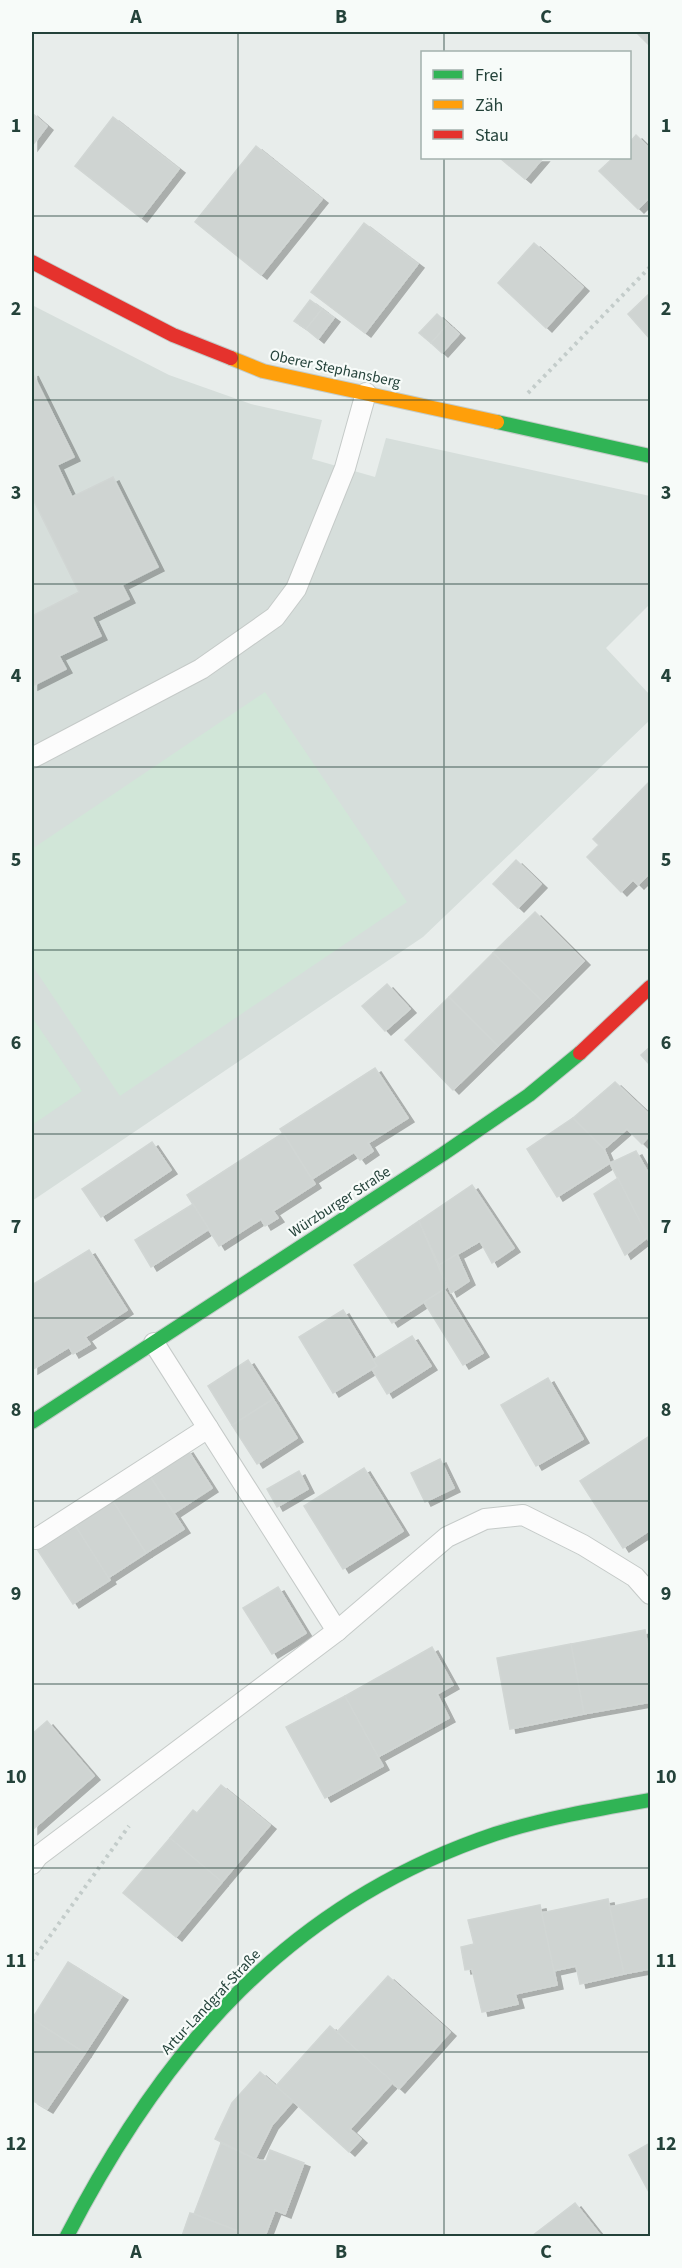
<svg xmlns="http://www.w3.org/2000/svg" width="682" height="2268" font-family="'Source Sans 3',sans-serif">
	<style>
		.built { fill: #d6dedb }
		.green { fill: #d1e6d8 }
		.building { fill: #cfd4d2; stroke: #d1d6d4; stroke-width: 1.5; filter: url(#shadow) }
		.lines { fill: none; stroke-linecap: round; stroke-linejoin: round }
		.lane-casing { stroke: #c5cac8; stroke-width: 22 }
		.fast-casing { stroke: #c3cbc8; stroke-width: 16 }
		.slow-casing { stroke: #c3cbc8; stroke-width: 16 }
		.jam-casing { stroke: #c3cbc8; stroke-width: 16 }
		.path { stroke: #c3ccca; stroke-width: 4; stroke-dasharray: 3 4.5; stroke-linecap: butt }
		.lane { stroke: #fcfcfc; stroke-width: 20 }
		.fast { stroke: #30b455; stroke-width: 14 }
		.slow { stroke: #ff9f0a; stroke-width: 14 }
		.jam { stroke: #e5322d; stroke-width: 14 }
		.grid { fill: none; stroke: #24423a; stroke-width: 1.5; stroke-opacity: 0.55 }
		.labels { text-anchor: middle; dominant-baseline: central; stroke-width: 4.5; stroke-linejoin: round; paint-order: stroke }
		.street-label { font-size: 15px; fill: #24423a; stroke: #f7fbf9 }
		.neatline { fill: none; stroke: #24423a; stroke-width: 2 }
		.grid-label { font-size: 20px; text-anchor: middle; font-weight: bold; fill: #24423a }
	</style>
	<defs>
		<filter id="shadow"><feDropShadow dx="6" dy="4" stdDeviation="0" flood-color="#0004"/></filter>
	</defs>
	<rect width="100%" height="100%" fill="#e8edeb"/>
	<path class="built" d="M 32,305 L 169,375 L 251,404 L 322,420 L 312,459 L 375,477 L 386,438 L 650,496 L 650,604 L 606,648 L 650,695 L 650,720 L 423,937 L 32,1201 Z"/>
	<g class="green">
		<path d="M 265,692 L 407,902 L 120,1096 L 32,965 L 32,849 Z"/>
		<path d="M 32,1017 L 82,1091 L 32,1125 Z"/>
	</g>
	<g class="building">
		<path d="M 636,32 L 650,32 L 650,46 Z"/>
		<path d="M 32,113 L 47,126 L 32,146 Z"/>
		<path d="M 113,117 L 179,169 L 141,218 L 75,166 Z"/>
		<path d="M 636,135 L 650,149 L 650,197 L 638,209 L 599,171 L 613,158 L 630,158 L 630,142 Z"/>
		<path d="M 256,146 L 322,199 L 261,275 L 195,222 Z"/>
		<path d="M 500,158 L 543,158 L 525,179 Z"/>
		<path d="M 364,223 L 418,264 L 365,333 L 311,292 Z"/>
		<path d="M 534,243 L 583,287 L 546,328 L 498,283 Z"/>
		<path d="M 650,293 L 650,339 L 628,314 Z"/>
		<path d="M 310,300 L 322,309 L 306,329 L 294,321 Z"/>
		<path d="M 322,309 L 334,318 L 318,339 L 306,329 Z"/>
		<path d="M 437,314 L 448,324 L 431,343 L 419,333 Z"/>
		<path d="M 448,324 L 459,334 L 442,353 L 431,343 Z"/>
		<path d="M 32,372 L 74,457 L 57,465 L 72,497 L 113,477 L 158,567 L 122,585 L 129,599 L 92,617 L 101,636 L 59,656 L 66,669 L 32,686 L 32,616 L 79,592 L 32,497 Z"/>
		<path d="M 650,781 L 650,873 L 638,885 L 633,880 L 621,892 L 587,857 L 599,845 L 593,839 Z"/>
		<path d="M 516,860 L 541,884 L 518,908 L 493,884 Z"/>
		<path d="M 535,912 L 584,961 L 543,1002 L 493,953 Z"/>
		<path d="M 493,953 L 543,1002 L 498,1046 L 449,997 Z"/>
		<path d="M 387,984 L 410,1009 L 385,1031 L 362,1006 Z"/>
		<path d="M 449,997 L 498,1046 L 453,1090 L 405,1040 Z"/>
		<path d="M 650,1047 L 650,1065 L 641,1055 Z"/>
		<path d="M 375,1068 L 408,1118 L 368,1143 L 373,1151 L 360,1160 L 354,1152 L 312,1179 L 280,1129 Z"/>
		<path d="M 615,1082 L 650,1115 L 650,1135 L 642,1144 L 627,1129 L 604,1149 L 573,1118 Z"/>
		<path d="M 573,1118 L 604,1149 L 610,1163 L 557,1197 L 527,1149 Z"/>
		<path d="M 283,1133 L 315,1184 L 273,1211 L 278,1218 L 265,1226 L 261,1219 L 219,1246 L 187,1195 Z"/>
		<path d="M 152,1142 L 171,1170 L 101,1217 L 82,1189 Z"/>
		<path d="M 636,1151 L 650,1176 L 650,1243 L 610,1163 Z"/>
		<path d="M 618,1178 L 648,1237 L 625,1255 L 594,1194 Z"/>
		<path d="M 472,1185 L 514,1248 L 492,1263 L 480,1241 L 439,1265 L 419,1221 Z"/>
		<path d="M 193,1204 L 209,1229 L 151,1267 L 135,1240 Z"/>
		<path d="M 419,1221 L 447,1287 L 392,1323 L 354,1265 Z"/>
		<path d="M 89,1250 L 127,1310 L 85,1337 L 90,1344 L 73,1354 L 69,1347 L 32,1370 L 32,1285 Z"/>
		<path d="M 457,1254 L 469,1281 L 451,1293 L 439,1265 Z"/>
		<path d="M 444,1289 L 483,1353 L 463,1365 L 424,1302 Z"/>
		<path d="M 343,1310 L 377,1366 L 333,1393 L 299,1337 Z"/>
		<path d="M 412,1336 L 431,1366 L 387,1394 L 372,1369 L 377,1366 L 373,1360 Z"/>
		<path d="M 248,1360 L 273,1399 L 232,1425 L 208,1386 Z"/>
		<path d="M 548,1378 L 583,1439 L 536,1466 L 501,1405 Z"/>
		<path d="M 273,1399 L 297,1438 L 257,1464 L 232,1425 Z"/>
		<path d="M 648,1437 L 650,1441 L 650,1530 L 623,1548 L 580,1481 Z"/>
		<path d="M 187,1449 L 212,1488 L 174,1513 L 148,1473 Z"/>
		<path d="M 440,1459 L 454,1488 L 425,1502 L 411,1473 Z"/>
		<path d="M 364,1468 L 403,1531 L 343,1569 L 304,1506 Z"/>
		<path d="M 299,1471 L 308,1489 L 277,1507 L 267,1489 Z"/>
		<path d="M 148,1473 L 184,1529 L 146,1553 L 111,1498 Z"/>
		<path d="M 111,1498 L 146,1553 L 108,1578 L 73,1522 Z"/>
		<path d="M 73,1522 L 110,1580 L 73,1604 L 35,1546 Z"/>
		<path d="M 278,1587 L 306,1633 L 272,1654 L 243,1608 Z"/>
		<path d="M 645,1630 L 650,1660 L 650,1702 L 584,1714 L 571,1644 Z"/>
		<path d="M 571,1644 L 584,1714 L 510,1729 L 497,1658 Z"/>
		<path d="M 432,1647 L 453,1685 L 437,1694 L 449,1718 L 378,1757 L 345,1696 Z"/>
		<path d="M 345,1696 L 383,1766 L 325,1798 L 286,1727 Z"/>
		<path d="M 47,1721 L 94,1776 L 32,1830 L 32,1734 Z"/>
		<path d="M 221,1785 L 270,1825 L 222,1882 L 170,1838 L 193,1810 L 197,1813 Z"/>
		<path d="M 170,1838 L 222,1882 L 176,1937 L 123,1893 Z"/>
		<path d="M 650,1898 L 650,1969 L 624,1974 L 609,1907 Z"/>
		<path d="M 608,1899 L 624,1974 L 580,1984 L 576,1966 L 553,1971 L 541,1913 Z"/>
		<path d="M 540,1905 L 557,1985 L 515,1994 L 518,2004 L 482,2012 L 472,1969 L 465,1970 L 461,1947 L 474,1944 L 468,1920 Z"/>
		<path d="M 68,1962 L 122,1996 L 85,2053 L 32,2019 Z"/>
		<path d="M 388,1976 L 450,2032 L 399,2089 L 337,2032 Z"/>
		<path d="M 32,2019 L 85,2053 L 47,2109 L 32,2100 Z"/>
		<path d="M 330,2026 L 393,2082 L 350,2129 L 361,2139 L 349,2152 L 276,2086 Z"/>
		<path d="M 260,2072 L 293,2101 L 272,2125 L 255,2159 L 215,2139 L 232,2103 Z"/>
		<path d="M 221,2143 L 255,2159 L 266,2161 L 270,2150 L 304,2163 L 285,2214 L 275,2210 L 265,2236 L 251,2236 L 194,2214 Z"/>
		<path d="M 650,2143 L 650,2194 L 629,2155 Z"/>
		<path d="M 575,2203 L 601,2236 L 532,2236 Z"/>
		<path d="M 190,2213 L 194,2214 L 251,2236 L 182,2236 Z"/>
	</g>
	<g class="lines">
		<g class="lane-casing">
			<g id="lane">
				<path d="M 32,758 L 201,669 L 275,617 L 296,589 L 345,468 L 366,393"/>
				<path d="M 154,1343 L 337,1631"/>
				<path d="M 36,1539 L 208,1428"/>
				<path d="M 32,1864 L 38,1856 L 337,1631 L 447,1537 L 485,1519 L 523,1515 L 583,1545 L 635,1577 L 650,1594"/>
			</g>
		</g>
		<g class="fast-casing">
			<g id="fast">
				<path d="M 497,422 L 650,456"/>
				<path d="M 32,1422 L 443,1154 L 529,1095 L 580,1053"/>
				<path d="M 67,2236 C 164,2048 289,1903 495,1834 C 545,1818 598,1809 650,1800"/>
			</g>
		</g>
		<g class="slow-casing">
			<path id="slow" d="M 231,358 L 263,371 L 497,422"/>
		</g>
		<g class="jam-casing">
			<g id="jam">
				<path d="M 32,262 L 173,335 L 231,358"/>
				<path d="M 580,1053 L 650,987"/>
			</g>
		</g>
		<g class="path">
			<path d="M 528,393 L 650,267"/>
			<path d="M 32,1961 L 129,1826"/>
		</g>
		<use href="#lane" class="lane"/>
		<use href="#fast" class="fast"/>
		<use href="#slow" class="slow"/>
		<use href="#jam" class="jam"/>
	</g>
	<path class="grid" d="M 238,32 L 238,2236M 444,32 L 444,52M 444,158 L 444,2236M 32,216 L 650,216M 32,400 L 650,400M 32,584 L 650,584M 32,767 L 650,767M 32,950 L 650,950M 32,1134 L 650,1134M 32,1318 L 650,1318M 32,1501 L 650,1501M 32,1684 L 650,1684M 32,1868 L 650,1868M 32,2052 L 650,2052"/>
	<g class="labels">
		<g class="street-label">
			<text transform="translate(335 369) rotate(12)">Oberer Stephansberg</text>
			<text transform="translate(340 1202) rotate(-33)">Würzburger Straße</text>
			<text transform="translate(211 2002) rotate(-47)">Artur-Landgraf-Straße</text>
		</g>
	</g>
	<rect width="682" height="2268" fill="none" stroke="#f7fbf9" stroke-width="66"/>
	<rect x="421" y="51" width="210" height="108" fill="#f7fbf9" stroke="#a3b1ad" stroke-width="1.5"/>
	<rect x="433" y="70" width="30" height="9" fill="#30b455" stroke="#a3b1ad" stroke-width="1.5"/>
	<text x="475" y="81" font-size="18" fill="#24423a">Frei</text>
	<rect x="433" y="100" width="30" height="9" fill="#ff9f0a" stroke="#a3b1ad" stroke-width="1.5"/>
	<text x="475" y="111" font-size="18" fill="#24423a">Zäh</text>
	<rect x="433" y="130" width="30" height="9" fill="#e5322d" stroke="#a3b1ad" stroke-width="1.5"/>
	<text x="475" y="141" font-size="18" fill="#24423a">Stau</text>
	<rect x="33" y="33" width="616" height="2202" class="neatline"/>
	<g class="grid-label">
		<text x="136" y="23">A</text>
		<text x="341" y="23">B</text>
		<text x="546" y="23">C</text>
		<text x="16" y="132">1</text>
		<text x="666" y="132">1</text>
		<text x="16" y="315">2</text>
		<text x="666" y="315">2</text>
		<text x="16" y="499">3</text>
		<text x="666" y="499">3</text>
		<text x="16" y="682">4</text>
		<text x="666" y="682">4</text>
		<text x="16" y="866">5</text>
		<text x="666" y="866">5</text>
		<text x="16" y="1049">6</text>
		<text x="666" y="1049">6</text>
		<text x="16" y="1233">7</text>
		<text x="666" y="1233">7</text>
		<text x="16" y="1416">8</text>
		<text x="666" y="1416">8</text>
		<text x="16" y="1600">9</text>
		<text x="666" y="1600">9</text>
		<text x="16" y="1783">10</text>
		<text x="666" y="1783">10</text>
		<text x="16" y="1967">11</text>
		<text x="666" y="1967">11</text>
		<text x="16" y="2150">12</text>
		<text x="666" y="2150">12</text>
		<text x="136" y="2258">A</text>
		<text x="341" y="2258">B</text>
		<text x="546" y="2258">C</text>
	</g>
</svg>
